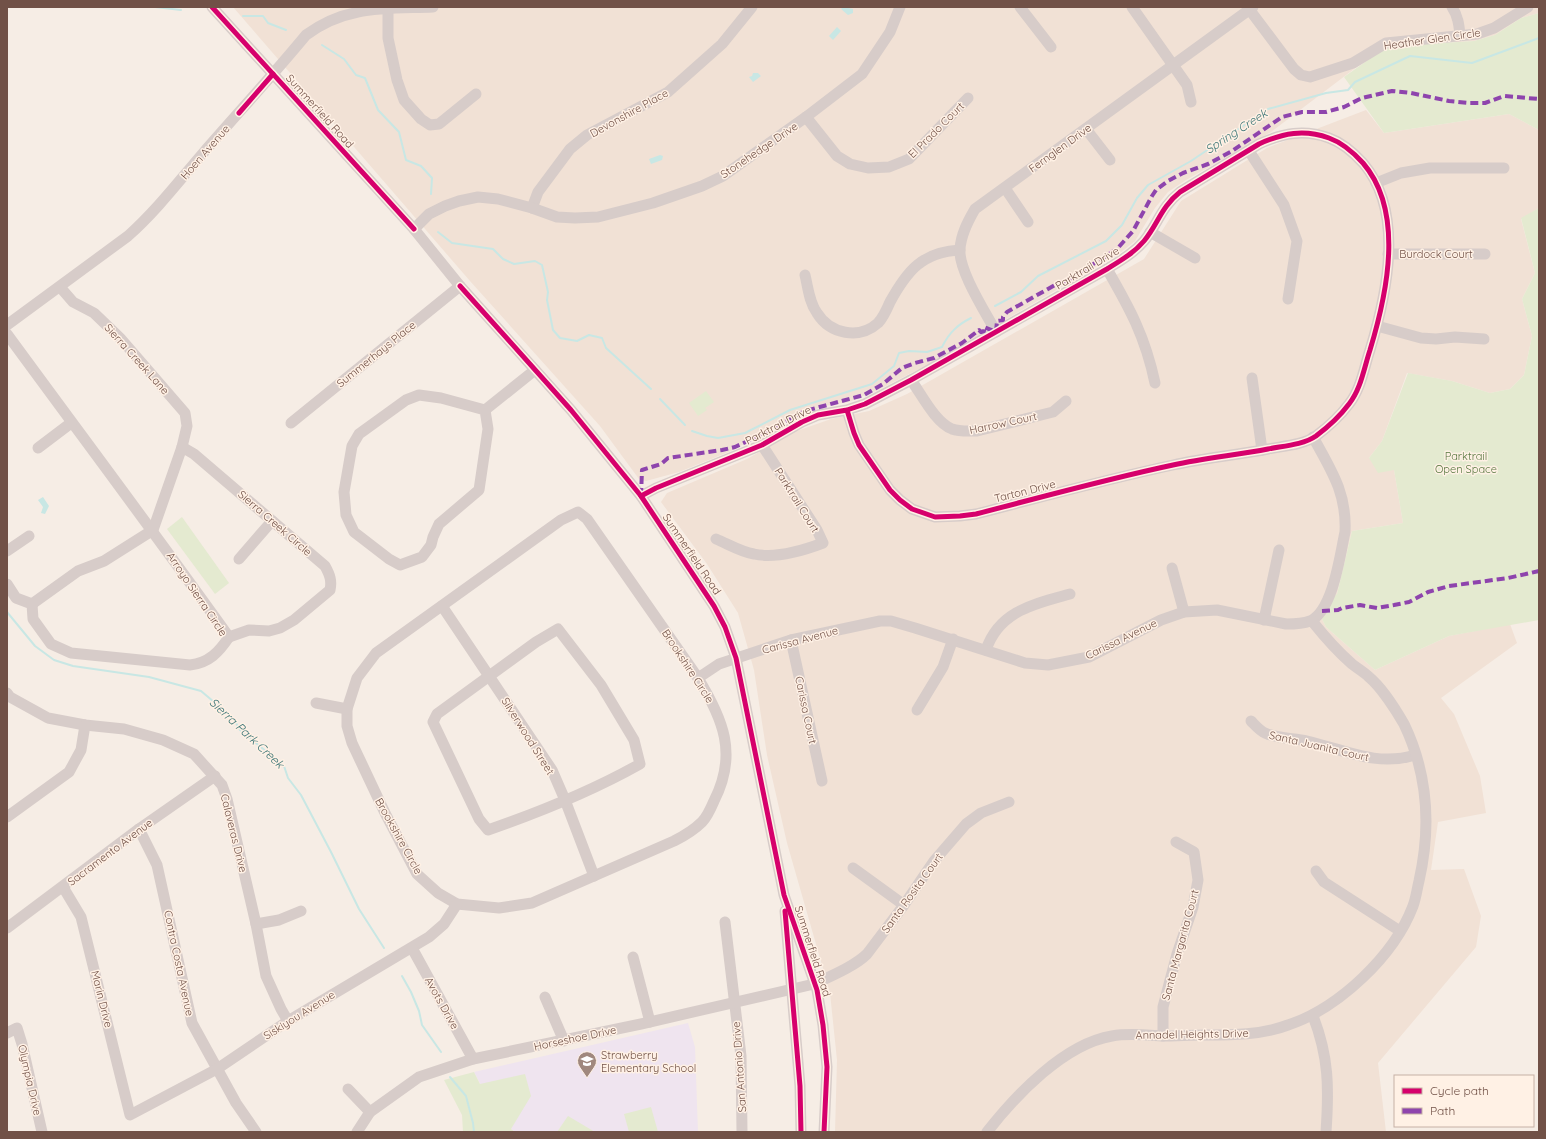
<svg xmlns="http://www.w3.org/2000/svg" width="1546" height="1139" font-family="Quicksand,sans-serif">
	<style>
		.residential { fill: #f1e1d5 }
		.education { fill: #efe4ef }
		.green { fill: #e4ead0 }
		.water { fill: #c8e7e4 }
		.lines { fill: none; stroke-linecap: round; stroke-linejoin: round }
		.stream { stroke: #c8e7e4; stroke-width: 2 }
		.minor { stroke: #d7ccc9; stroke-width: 11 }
		.quiet { stroke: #8e44ad; stroke-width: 4; stroke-dasharray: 8 4; stroke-linecap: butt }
		.cycleway-casing { stroke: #fff1e5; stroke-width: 8 }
		.cycleway { stroke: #d6006c; stroke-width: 5 }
		.labels { text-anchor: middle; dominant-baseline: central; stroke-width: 3; stroke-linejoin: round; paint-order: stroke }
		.street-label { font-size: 11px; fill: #715147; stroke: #fff1e5 }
		.park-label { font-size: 11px; fill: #587840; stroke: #fff1e5 }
		.poi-label { font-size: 11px; fill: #715147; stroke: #fff1e5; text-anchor: start }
		.water-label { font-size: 12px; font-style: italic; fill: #3c7677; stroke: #fff1e5 }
	</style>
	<rect width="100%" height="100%" fill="#f6ede5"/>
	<g class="residential">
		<path d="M 233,7 L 1539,7 L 1539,13 L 1521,18 L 1495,35 L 1474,41 L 1395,46 L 1362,63 L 1271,132 L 1186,180 L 1168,192 L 1155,208 L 1135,241 L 1120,253 L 931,363 L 878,390 L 849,402 L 824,406 L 794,417 L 731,451 L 679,472 L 646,481 L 639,479 L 600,426 L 470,281 Z"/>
		<path d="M 1366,110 L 1384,133 L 1509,114 L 1539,130 L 1539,208 L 1521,219 L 1535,273 L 1522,299 L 1532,336 L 1524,375 L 1510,389 L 1490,393 L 1452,381 L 1407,373 L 1382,441 L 1369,458 L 1394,470 L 1403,523 L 1352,531 L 1337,594 L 1322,619 L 1326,627 L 1375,670 L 1449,636 L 1510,624 L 1517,643 L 1441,698 L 1454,714 L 1480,776 L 1486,813 L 1438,822 L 1431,870 L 1464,869 L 1481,916 L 1476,947 L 1378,1063 L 1386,1132 L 835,1132 L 837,1060 L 830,993 L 787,843 L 767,755 L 754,670 L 738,613 L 707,564 L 661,502 L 667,493 L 747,459 L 794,432 L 831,419 L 869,411 L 907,394 L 1144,259 L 1181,201 L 1267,148 Z"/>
	</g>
	<path class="education" d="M 688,1023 L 695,1047 L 698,1132 L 595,1132 L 568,1117 L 557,1132 L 515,1132 L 499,1120 L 474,1072 Z"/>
	<g class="green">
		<path d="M 1539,13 L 1539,130 L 1509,114 L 1384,133 L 1344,77 L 1382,50 L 1395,46 L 1474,41 L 1495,35 L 1521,18 Z"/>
		<path d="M 1539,208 L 1539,620 L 1449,636 L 1375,670 L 1326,627 L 1322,619 L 1333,597 L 1337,594 L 1352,531 L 1403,523 L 1394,470 L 1378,473 L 1369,458 L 1382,441 L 1408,373 L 1452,381 L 1490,393 L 1510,389 L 1524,375 L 1532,336 L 1522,299 L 1535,273 L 1521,218 Z"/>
		<path d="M 706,391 L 714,402 L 705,408 L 707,410 L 698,416 L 689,403 Z"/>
		<path d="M 182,517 L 229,583 L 215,594 L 167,529 Z"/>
		<path d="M 474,1072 L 480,1084 L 525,1074 L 531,1096 L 511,1129 L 515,1132 L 463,1132 L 462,1115 L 444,1080 Z"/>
		<path d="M 651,1107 L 658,1132 L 629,1132 L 624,1114 Z"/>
		<path d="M 568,1116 L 595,1132 L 557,1132 Z"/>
	</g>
	<g class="water">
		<path d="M 843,7 L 853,9 L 853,13 L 848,15 L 841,9 Z"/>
		<path d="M 837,27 L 841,31 L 833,40 L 829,36 Z"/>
		<path d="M 753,73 L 758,73 L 761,76 L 753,82 L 749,77 L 752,76 Z"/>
		<path d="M 660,155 L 663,156 L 662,160 L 651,164 L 649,159 Z"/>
		<path d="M 43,497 L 49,506 L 45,514 L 41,513 L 43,507 L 38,500 Z"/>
	</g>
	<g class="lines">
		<g class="stream">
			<path d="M 155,7 L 181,10"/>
			<path d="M 243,16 L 263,16 L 268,23 L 286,30"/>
			<path d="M 322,45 L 344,59 L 356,75 L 365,78 L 378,110 L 399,132 L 406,160 L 421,166 L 432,178 L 431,194"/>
			<path d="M 438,232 L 452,243 L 493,249 L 503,259 L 514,264 L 535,261 L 542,265 L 548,292 L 547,300 L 553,330 L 560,338 L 577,341 L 589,335 L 602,338 L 606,348 L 651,389"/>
			<path d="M 995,306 L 1021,292 L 1038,276 L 1106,241 L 1122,225 L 1137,198 L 1148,185 L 1191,161 L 1268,109 L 1326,93 L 1348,90 L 1355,82 L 1410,56 L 1472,63 L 1539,38"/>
			<path d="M 660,399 L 685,425"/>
			<path d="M 692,431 L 707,436 L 718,438 L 745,433 L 790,410 L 872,384 L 894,366 L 899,353 L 909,351 L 927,352 L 942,347 C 949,333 957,325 971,318"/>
			<path d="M 7,612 L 35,646 L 54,660 L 73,666 L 149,677 L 201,691 L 233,718 L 240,730 L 284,766 L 288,778 L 301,795 L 331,852 L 359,909 L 384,948"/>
			<path d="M 402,976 L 411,992 L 419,1011 L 422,1025 L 441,1052"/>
			<path d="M 450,1077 L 466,1096 L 473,1123 L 474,1132"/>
		</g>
		<g class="minor">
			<path d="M 212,7 L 414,229 L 460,286 L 571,410 L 641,496 L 714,606 L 725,627 L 736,658 L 784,895 L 817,990 L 823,1025 L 827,1067 L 824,1132"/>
			<path d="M 388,7 L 388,38 L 397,80 L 404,100 L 421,119 L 430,125 L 439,124 L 476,94"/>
			<path d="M 1020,7 L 1051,47"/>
			<path d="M 1132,7 L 1187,85 L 1191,102"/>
			<path d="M 1452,7 C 1458,16 1459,25 1460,35"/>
			<path d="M 1249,9 L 1294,69 L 1301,75 L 1310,77 L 1353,63 L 1386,43 L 1477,34 L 1494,28 L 1528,7"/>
			<path d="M 806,117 L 837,156 L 850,164 L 868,168 L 889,167 L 909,159 L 968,98"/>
			<path d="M 1086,129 L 1110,160"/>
			<path d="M 1249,151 L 1284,205 L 1297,241 L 1288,299"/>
			<path d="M 1376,183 L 1401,173 L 1430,168 L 1504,168"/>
			<path d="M 1005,188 L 1028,222"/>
			<path d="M 532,208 L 538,192 L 570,149 L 587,135 L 668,92 L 722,44 L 752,7"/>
			<path d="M 414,229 L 429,214 L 445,206 L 459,201 L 478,197 L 498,199 L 532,208 L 557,217 L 575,218 L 598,217 L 653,203 L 702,186 L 723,176 L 806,117 L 862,74 L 890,32 L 900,7"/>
			<path d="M 1150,232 L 1195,258"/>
			<path d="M 1388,254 L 1485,254"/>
			<path d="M 1107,269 C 1130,309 1145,336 1155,383"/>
			<path d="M 805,275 C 808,287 809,302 817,313 C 830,334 859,340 878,323 C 883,318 887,309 890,302 C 907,271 922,252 960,250"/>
			<path d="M 7,325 L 128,236 C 157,210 179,181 204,152 C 238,113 273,75 306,35 C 346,5 386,9 433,7"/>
			<path d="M 1377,326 L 1421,338 L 1436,339 L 1455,337 L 1484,339"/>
			<path d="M 996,332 C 986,313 958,270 960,249 C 961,234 968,221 975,209 L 1253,7"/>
			<path d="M 7,334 C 81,435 156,535 229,637 C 219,652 209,663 190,665 L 71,653 L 51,644 L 33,619 L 32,604 L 16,598 L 7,584"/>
			<path d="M 1252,378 L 1262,450"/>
			<path d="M 911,380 C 922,395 935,422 952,429 C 960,432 969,431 977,431 L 1053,412 L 1066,401"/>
			<path d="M 419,395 L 441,398 L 485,410 L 488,429 L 479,490 L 439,524 L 433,537 L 431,545 L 422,557 L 400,565 L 389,559 L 354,532 L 346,515 L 344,492 L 352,446 L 359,434 L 406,400 Z"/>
			<path d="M 485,410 L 535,370"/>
			<path d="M 291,423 L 460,286"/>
			<path d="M 182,447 L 194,454 L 325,566 C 330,575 332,581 330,590 L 294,620 L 280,628 L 269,631 L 249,630 L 229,637"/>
			<path d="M 38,448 L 71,423"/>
			<path d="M 641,496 L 656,488 L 762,445 L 802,422 L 818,415 L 847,410 L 865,404 L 911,380 L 1107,269 C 1120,261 1134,253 1144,241 C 1158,224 1161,207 1180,192 L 1259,144 C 1283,133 1304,129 1329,138 C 1343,143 1353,152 1363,163 C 1405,212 1387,294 1370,350 C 1364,368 1361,389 1349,404 C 1340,416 1328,427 1316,436 C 1303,445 1283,446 1268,449 C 1237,455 1205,458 1173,465 C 1107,479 1042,497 976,514 L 960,516 L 935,517 L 912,509 L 900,500 L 890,490 L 859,445 L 854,433 L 847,410"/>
			<path d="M 578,512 L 587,519 L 698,678 C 723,719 738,754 714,801 C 711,808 707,817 702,822 C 694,830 684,836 674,841 L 532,903 L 499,908 L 457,904 L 438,893 L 417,874 L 385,813 L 352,743 L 347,726 L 347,709 L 357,678 L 376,653 L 561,520 Z"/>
			<path d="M 716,539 C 728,544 741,552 754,554 C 776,559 802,551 823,543 L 817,530 L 762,445"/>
			<path d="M 7,551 L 29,536"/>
			<path d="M 239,559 L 272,521"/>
			<path d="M 1172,568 L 1184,612"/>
			<path d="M 32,604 L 78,571 L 104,561 L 153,530 L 182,447 L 187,426 L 185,413 L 121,339 L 94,313 L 73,302 L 60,287"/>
			<path d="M 442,606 L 552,770 L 565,800 L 594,876"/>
			<path d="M 1264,620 L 1279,550"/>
			<path d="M 558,629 L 601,685 L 634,740 L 640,764 C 592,791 540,812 488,830 L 479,819 L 433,722 L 437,714 L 536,642 Z"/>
			<path d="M 791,640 L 822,781"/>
			<path d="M 986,650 C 999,611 1034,604 1070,594"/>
			<path d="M 698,678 L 719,664 L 791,640 L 880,621 L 891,621 L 915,628 L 1025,663 L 1048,665 L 1089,657 L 1161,620 L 1184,612 L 1217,610 L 1286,624 C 1294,624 1302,624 1310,621 C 1333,611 1340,555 1345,532 C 1347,493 1331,470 1313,437"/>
			<path d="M 7,693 L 10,697 L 48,718 L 85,725 L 124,729 L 163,740 L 194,754 L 222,785 L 227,799 L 256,924 L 266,976 L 281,1009 L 288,1021"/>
			<path d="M 316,703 L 347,709"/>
			<path d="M 917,710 L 943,667 L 953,639"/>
			<path d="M 1251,721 C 1255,725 1260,731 1265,733 C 1278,739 1294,738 1307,741 C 1345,750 1377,767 1415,755"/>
			<path d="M 7,817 L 69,772 L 81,750 L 85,725"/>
			<path d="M 139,829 L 157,865 L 192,1023 L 236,1103 L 256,1132"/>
			<path d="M 853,868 L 904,905"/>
			<path d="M 1316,871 L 1324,882 L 1400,931"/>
			<path d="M 63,887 L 81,917 L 130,1115 L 217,1069 L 288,1021 L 429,937 L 444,924 L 457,904"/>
			<path d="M 785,911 L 800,1086 L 801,1132"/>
			<path d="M 725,922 L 741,1056 L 742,1132"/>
			<path d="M 256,924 L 279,920 L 301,911"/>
			<path d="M 7,928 L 139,829 L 215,776"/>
			<path d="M 412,948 L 473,1059"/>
			<path d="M 633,957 L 650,1022"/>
			<path d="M 545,997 L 564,1041"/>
			<path d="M 1313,1016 C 1329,1057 1329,1088 1326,1132"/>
			<path d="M 7,1033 L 17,1028 L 22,1044 L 42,1132"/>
			<path d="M 1163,1036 L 1163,1007 L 1177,954 L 1193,907 L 1198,880 L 1194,852 L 1176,842"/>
			<path d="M 348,1089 L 370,1112"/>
			<path d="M 357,1132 L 370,1112 L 419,1077 L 473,1059 L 641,1024 L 814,984 C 831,976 855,966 867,954 L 904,905 L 934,861 L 966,824 L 981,813 L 1009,802"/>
			<path d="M 987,1132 C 1016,1095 1064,1044 1112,1036 C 1129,1033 1146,1035 1162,1036 C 1176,1036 1191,1035 1205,1035 C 1232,1035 1262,1035 1288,1025 C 1339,1008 1394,956 1413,906 C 1416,898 1417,889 1419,881 C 1431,828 1428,774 1404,724 C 1396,710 1381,687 1369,677 C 1364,672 1357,668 1352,664 C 1337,651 1324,636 1312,621"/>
		</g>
		<g class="quiet">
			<path d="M 641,496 L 642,470 L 661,464 L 668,458 L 722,450 L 735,447 L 750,440 L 805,411 L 864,395 L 883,384 L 902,368 L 915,363 L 934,358 L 962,343 L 979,330 L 981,332 L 984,331 L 984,327 L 996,332 L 997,321 L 1003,320 L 1003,317 L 1007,312 L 1055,285 L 1068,280 L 1117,249 L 1133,231 L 1152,196 L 1156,190 L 1168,181 L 1183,173 L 1208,164 L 1232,151 L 1282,117 L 1302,112 L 1326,112 L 1344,107 L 1362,98 L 1392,91 L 1411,93 L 1449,101 L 1470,103 L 1485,103 L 1504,96 L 1539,99"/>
			<path d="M 1322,611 L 1338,610 L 1342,608 L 1360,605 L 1377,608 L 1394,605 L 1409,602 L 1428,592 L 1449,586 L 1508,578 L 1539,571"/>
		</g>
		<g class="cycleway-casing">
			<g id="cycleway">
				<path d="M 212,7 L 414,229"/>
				<path d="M 239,113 L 273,74"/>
				<path d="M 460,286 L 571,410 L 641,496 L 714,606 L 725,627 L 736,658 L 784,895 L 817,990 L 823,1025 L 827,1067 L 824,1132"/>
				<path d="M 641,496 L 656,488 L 762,445 L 802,422 L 818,415 L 847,410 L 865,404 L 911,380 L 1107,269 C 1120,261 1134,253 1144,241 C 1158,224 1161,207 1180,192 L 1259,144 C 1283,133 1304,129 1329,138 C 1343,143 1353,152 1363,163 C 1405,212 1387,294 1370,350 C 1364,368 1361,389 1349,404 C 1340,416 1328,427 1316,436 C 1303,445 1283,446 1268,449 C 1237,455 1205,458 1173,465 C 1107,479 1042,497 976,514 L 960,516 L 935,517 L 912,509 L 900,500 L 890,490 L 859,445 L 854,433 L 847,410"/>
				<path d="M 785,911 L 800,1086 L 801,1132"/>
			</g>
		</g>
		<use href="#cycleway" class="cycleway"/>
	</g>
	<defs>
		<g id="school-pin" transform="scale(1)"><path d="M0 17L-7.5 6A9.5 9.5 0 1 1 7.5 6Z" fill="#a0887e" stroke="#fff1e5"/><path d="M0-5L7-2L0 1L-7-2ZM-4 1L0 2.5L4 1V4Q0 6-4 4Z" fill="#fff"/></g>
	</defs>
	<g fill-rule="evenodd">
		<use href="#school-pin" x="587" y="1061"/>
	</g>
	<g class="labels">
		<g class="street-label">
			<text transform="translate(1432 39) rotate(-8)">Heather Glen Circle</text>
			<text transform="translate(320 111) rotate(48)">Summerfield Road</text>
			<text transform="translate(629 113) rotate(-29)">Devonshire Place</text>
			<text transform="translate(936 130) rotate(-45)">El Prado Court</text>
			<text transform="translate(1060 148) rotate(-36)">Fernglen Drive</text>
			<text transform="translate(759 150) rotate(-34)">Stonehedge Drive</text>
			<text transform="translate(205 152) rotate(-49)">Hoen Avenue</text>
			<text x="1436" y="254">Burdock Court</text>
			<text transform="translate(1087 268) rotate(-31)">Parktrail Drive</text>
			<text transform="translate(376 354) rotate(-39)">Summerhays Place</text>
			<text transform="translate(137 359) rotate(48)">Sierra Creek Lane</text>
			<text transform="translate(1003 423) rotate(-12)">Harrow Court</text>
			<text transform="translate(778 425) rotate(-27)">Parktrail Drive</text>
			<text transform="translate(1025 491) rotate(-14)">Tarton Drive</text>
			<text transform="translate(797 500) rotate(58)">Parktrail Court</text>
			<text transform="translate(275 523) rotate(41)">Sierra Creek Circle</text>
			<text transform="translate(692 554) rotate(56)">Summerfield Road</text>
			<text transform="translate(197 594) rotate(56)">Arroyo Sierra Circle</text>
			<text transform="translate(1121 639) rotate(-26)">Carissa Avenue</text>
			<text transform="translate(800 640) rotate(-15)">Carissa Avenue</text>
			<text transform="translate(688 666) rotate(57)">Brookshire Circle</text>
			<text transform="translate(806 710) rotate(78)">Carissa Court</text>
			<text transform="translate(528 736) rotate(58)">Silverwood Street</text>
			<text transform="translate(1319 746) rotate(13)">Santa Juanita Court</text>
			<text transform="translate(234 833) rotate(76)">Calaveras Drive</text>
			<text transform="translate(399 836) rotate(61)">Brookshire Circle</text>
			<text transform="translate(110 852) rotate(-37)">Sacramento Avenue</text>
			<text transform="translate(912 893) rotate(-54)">Santa Rosita Court</text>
			<text transform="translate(1180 945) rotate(-75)">Santa Margarita Court</text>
			<text transform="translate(813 951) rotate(72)">Summerfield Road</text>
			<text transform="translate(179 963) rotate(78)">Contra Costa Avenue</text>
			<text transform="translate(102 999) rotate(76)">Marin Drive</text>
			<text transform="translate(442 1003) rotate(61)">Avots Drive</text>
			<text transform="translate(299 1015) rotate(-32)">Siskiyou Avenue</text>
			<text transform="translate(1192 1034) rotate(-1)">Annadel Heights Drive</text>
			<text transform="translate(575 1038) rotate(-12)">Horseshoe Drive</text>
			<text transform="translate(739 1067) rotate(-94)">San Antonio Drive</text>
			<text transform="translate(30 1080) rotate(77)">Olympia Drive</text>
		</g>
		<g class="park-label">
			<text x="1466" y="456">Parktrail<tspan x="1466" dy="13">Open Space</tspan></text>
		</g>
		<g class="poi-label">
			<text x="601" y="1055">Strawberry<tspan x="601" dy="13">Elementary School</tspan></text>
		</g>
		<g class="water-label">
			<text transform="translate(1236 131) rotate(-33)">Spring Creek</text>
			<text transform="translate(247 733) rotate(43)">Sierra Park Creek</text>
		</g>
	</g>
	<rect width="1546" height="1139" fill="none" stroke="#715147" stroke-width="16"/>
	<rect x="1394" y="1075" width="140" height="52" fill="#fff1e5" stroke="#c6b1a6"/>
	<rect x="1402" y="1088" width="20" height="6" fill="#d6006c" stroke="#c6b1a6"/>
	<text x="1430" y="1095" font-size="12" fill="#715147">Cycle path</text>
	<rect x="1402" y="1108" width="20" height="6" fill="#8e44ad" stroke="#c6b1a6"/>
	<text x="1430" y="1115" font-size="12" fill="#715147">Path</text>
</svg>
